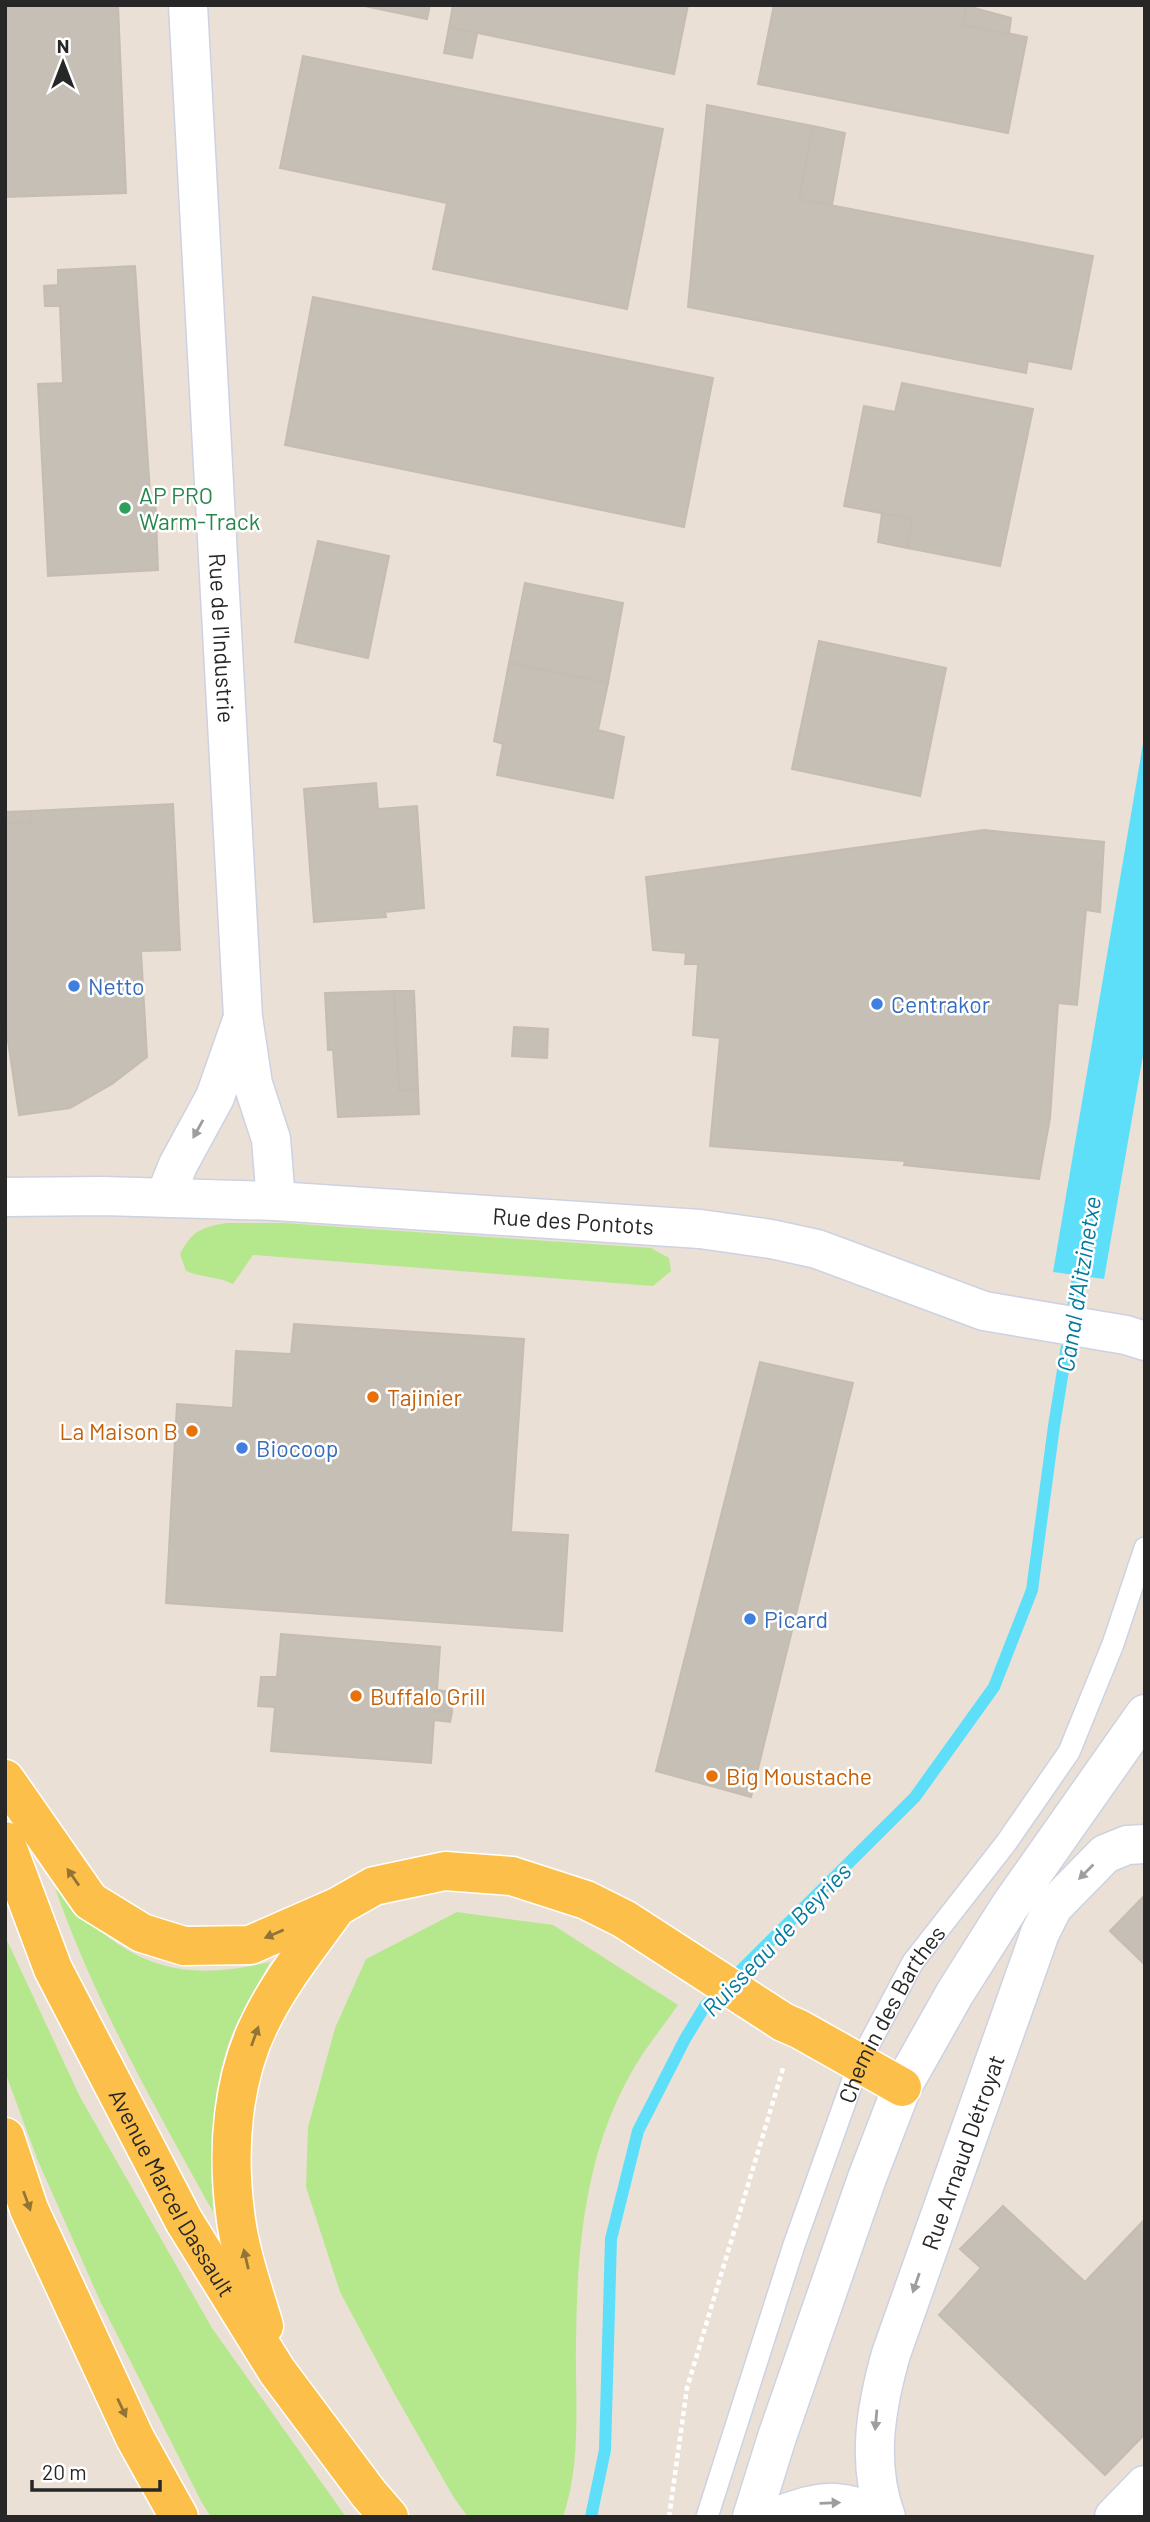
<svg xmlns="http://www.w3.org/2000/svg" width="1150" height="2522" font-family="Barlow,sans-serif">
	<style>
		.green { fill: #b5e88d }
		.water { fill: #5edff9 }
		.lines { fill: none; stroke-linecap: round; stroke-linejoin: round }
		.stream { stroke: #5edff9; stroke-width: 12 }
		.building { fill: #c5bfb6; stroke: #c6bcb0; stroke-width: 2 }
		.lane-casing { stroke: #ccd2e2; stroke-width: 24 }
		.street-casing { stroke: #ccd2e2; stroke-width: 41 }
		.secondary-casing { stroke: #ccd2e2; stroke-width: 41 }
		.primary-casing { stroke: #fff; stroke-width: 41 }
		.path { stroke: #fff; stroke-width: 4.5; stroke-dasharray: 5 3.5; stroke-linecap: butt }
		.lane { stroke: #fff; stroke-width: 21 }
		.street { stroke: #fff; stroke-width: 38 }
		.secondary { stroke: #fff; stroke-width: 38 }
		.primary { stroke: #fcc04a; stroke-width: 38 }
		.oneway { fill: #9e9e9e }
		.oneway2 { fill: #927438 }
		.leisure-dot { fill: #2e9e5b; stroke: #fff; stroke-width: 2.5 }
		.shop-dot { fill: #3f7fe0; stroke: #fff; stroke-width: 2.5 }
		.food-dot { fill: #e8710a; stroke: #fff; stroke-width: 2.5 }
		.labels { text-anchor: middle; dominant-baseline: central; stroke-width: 5; stroke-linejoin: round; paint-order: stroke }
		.leisure-label { font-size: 23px; fill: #27864d; stroke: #fff; text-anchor: start }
		.street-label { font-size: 23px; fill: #272727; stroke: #fff }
		.shop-label { font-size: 23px; fill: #366cbe; stroke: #fff; text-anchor: start }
		.food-label { font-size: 23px; fill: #c56008; stroke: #fff; text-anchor: start }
		.water-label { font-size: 24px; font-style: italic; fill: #027aa0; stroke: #fff }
	</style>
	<rect width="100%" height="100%" fill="#ebe0d6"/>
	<g class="green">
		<path d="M 226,1223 L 284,1223 L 651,1248 L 669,1258 L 671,1271 L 653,1286 L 253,1255 L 233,1284 C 217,1276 202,1278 186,1271 L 180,1254 C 192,1231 200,1228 226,1223 Z"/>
		<path d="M 55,1888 C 123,1960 170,1986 270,1962 C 256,1989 238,2015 228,2045 C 210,2098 211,2157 213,2212 C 155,2107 95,2002 55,1888 Z"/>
		<path d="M 457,1912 L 553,1925 L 678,2005 C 662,2028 643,2051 630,2075 C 584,2157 577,2251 576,2343 C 575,2400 582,2461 563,2517 L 468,2517 L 454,2498 L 394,2393 L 340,2292 L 306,2187 L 308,2127 L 335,2028 L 366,1959 Z"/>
		<path d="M 5,1936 L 80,2097 L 212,2328 L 346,2517 L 211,2517 L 202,2503 L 101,2303 L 38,2161 L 5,2072 Z"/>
	</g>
	<path class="water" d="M 1145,732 L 1145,1044 L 1104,1279 L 1053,1272 Z"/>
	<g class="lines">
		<path class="stream" d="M 591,2517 L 605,2450 L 611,2239 L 638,2131 L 685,2039 L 705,2006 L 915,1797 L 994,1687 L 1032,1590 L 1054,1426 L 1081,1259"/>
	</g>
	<g class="building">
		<path d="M 5,5 L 118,5 L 126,193 L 5,197 Z"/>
		<path d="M 360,5 L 430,5 L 427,19 Z"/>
		<path d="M 453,5 L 688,5 L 674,74 L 449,27 Z"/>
		<path d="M 774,5 L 967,5 L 963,25 L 1027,37 L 1008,133 L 758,84 Z"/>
		<path d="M 967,6 L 1011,18 L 1009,34 L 963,25 Z"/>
		<path d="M 449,27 L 477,34 L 472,58 L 444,53 Z"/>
		<path d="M 303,56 L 663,129 L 627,309 L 433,269 L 447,203 L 280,168 Z"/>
		<path d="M 707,105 L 813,126 L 799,199 L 1093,256 L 1071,369 L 1028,361 L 1026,373 L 688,307 Z"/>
		<path d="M 813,126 L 845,133 L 832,205 L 799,199 Z"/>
		<path d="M 135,266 L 150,493 L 155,492 L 158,570 L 48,576 L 38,384 L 63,383 L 60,306 L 45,306 L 44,286 L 58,285 L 58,270 Z"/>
		<path d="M 313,297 L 713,378 L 684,527 L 285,445 Z"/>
		<path d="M 902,383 L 1033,409 L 1000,566 L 907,548 L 912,519 L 844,506 L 864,406 L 895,412 Z"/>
		<path d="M 882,513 L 912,519 L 907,548 L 878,542 Z"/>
		<path d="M 318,541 L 389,556 L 368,658 L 295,642 Z"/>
		<path d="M 525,583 L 623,603 L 608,683 L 509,663 Z"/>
		<path d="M 819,641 L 946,668 L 920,796 L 792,769 Z"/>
		<path d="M 509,663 L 608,683 L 598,730 L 624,737 L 613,798 L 497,775 L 503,744 L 494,741 Z"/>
		<path d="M 376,783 L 378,809 L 417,806 L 424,908 L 385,912 L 386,917 L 314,922 L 304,789 Z"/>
		<path d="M 173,804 L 180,950 L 141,951 L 147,1057 L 112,1084 L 70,1108 L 19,1115 L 5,1021 L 5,823 L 31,822 L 31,811 Z"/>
		<path d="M 31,811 L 31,822 L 5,823 L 5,812 Z"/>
		<path d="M 984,830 L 1104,842 L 1100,912 L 1086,910 L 1077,1005 L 1058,1003 L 1050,1118 L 1039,1179 L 904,1165 L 905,1161 L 710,1146 L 720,1038 L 693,1035 L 698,964 L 685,964 L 686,953 L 653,950 L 646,877 Z"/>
		<path d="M 394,991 L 414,991 L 418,1089 L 399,1091 Z"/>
		<path d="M 394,991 L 399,1091 L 418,1089 L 419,1114 L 338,1117 L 333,1050 L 328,1050 L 325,993 Z"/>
		<path d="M 514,1027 L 548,1029 L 547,1058 L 512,1056 Z"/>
		<path d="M 294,1324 L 524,1339 L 511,1532 L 568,1535 L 562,1631 L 166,1603 L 177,1404 L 233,1408 L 236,1351 L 291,1354 Z"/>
		<path d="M 760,1362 L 853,1383 L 751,1797 L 656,1771 Z"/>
		<path d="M 281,1634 L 440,1647 L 437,1690 L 453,1692 L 452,1701 L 436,1700 L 435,1711 L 452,1712 L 450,1722 L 434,1720 L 431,1763 L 271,1751 L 275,1707 L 258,1706 L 261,1677 L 277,1677 Z"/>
		<path d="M 436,1700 L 452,1701 L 452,1712 L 435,1711 Z"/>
		<path d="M 1145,1895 L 1145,1965 L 1110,1931 Z"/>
		<path d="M 1003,2206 L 1085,2282 L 1145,2219 L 1145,2434 L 1105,2475 L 939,2315 L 981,2268 L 960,2249 Z"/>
	</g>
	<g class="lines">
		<g class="lane-casing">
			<g id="lane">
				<path id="s1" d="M 707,2517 L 794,2245 L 859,2063 L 913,1962 L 1006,1843 L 1069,1752 L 1113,1644 L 1145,1548"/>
			</g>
		</g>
		<g class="street-casing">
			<g id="street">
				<path id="s2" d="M 188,5 L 243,1017 L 253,1084 L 271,1139 L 276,1201"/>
				<path d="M 165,1197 L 178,1165 L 215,1097 L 241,1023"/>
				<path d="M 775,2517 C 826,2498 833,2499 885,2515"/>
				<path id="s3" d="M 886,2517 C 866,2463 876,2407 891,2354 L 1040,1933 L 1053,1907 L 1105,1854 L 1127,1845 L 1145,1844"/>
				<path d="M 1114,2517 L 1145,2485"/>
			</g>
		</g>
		<g class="secondary-casing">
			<g id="secondary">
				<path id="s4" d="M 5,1197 L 103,1196 L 276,1201 L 700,1229 L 771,1239 L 817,1249 L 984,1311 L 1126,1335 L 1145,1341"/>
				<path d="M 752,2517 L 777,2437 L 867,2178 L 902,2087 L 955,1993 L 1010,1906 L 1145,1714"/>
			</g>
		</g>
		<g class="primary-casing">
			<g id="primary">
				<path d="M 5,1779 L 90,1901 L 142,1933 L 184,1946 L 250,1945 L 337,1907 L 374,1886 L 445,1871 L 512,1876 L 586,1900 L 624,1919 L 783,2022 L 799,2029 L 902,2087"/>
				<path id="s5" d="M 5,1841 L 53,1969 L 184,2221 L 277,2371 L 369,2494 L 389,2517"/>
				<path d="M 5,2137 L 29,2209 L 135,2438 L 179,2517"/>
				<path d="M 264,2326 C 253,2289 239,2250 235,2212 C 227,2149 232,2080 260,2023 C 280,1981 310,1945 337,1907"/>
			</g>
		</g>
		<path class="path" d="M 669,2517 L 687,2388 L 784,2065"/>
		<use href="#lane" class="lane"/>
		<use href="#street" class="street"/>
		<use href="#secondary" class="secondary"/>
		<use href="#primary" class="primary"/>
	</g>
	<defs><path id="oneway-solid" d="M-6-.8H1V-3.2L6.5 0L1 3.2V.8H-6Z" transform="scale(1.75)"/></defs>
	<g class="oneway">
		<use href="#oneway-solid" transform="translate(198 1129) rotate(119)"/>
		<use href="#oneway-solid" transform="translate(1086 1872) rotate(135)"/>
		<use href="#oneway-solid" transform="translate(916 2283) rotate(109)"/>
		<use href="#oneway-solid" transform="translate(876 2420) rotate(95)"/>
		<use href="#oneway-solid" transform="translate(830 2503) rotate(-2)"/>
	</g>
	<g class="oneway2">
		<use href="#oneway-solid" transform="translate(73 1877) rotate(-125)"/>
		<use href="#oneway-solid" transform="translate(274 1934) rotate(157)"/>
		<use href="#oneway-solid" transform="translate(255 2036) rotate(-70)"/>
		<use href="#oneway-solid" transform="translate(27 2201) rotate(70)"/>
		<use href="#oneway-solid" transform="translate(246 2259) rotate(-103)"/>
		<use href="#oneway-solid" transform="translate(122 2408) rotate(65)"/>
	</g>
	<circle class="leisure-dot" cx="125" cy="508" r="7"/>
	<g class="shop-dot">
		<circle cx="74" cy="986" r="7"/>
		<circle cx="877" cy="1004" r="7"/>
		<circle cx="242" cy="1448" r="7"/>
		<circle cx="750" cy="1619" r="7"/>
	</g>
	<g class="food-dot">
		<circle cx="373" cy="1397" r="7"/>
		<circle cx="192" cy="1431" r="7"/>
		<circle cx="356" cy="1696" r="7"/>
		<circle cx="712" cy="1776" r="7"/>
	</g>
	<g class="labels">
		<g class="leisure-label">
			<text x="139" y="495">AP PRO<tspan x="139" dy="26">Warm-Track</tspan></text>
		</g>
		<g class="street-label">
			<text stroke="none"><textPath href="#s2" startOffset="634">Rue de l'Industrie</textPath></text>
			<text stroke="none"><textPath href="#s4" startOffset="569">Rue des Pontots</textPath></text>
			<text stroke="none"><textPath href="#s1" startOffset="537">Chemin des Barthes</textPath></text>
			<text stroke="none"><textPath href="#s3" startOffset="380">Rue Arnaud Détroyat</textPath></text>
			<text stroke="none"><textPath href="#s5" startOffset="390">Avenue Marcel Dassault</textPath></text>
		</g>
		<g class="shop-label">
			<text x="88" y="986">Netto</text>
			<text x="891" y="1004">Centrakor</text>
			<text x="256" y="1448">Biocoop</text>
			<text x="764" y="1619">Picard</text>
		</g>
		<g class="food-label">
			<text x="387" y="1397">Tajinier</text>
			<text x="178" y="1431" text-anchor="end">La Maison B</text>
			<text x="370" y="1696">Buffalo Grill</text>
			<text x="726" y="1776">Big Moustache</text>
		</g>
		<g class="water-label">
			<text transform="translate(1078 1284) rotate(-81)">Canal d'Aitzinetxe</text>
			<text transform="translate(776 1939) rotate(-46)">Ruisseau de Beyries</text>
		</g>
	</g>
	<rect width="1150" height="2522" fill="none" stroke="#272727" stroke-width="14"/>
	<g transform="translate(63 63)" stroke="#ffffff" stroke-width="5" paint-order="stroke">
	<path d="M0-5L12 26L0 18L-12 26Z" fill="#272727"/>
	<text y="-10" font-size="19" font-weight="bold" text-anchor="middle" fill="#272727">N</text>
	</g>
	<path d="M32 2480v10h128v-10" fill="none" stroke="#272727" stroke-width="3.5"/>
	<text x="42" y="2480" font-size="21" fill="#272727" stroke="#ffffff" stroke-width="5" paint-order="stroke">20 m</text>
</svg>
